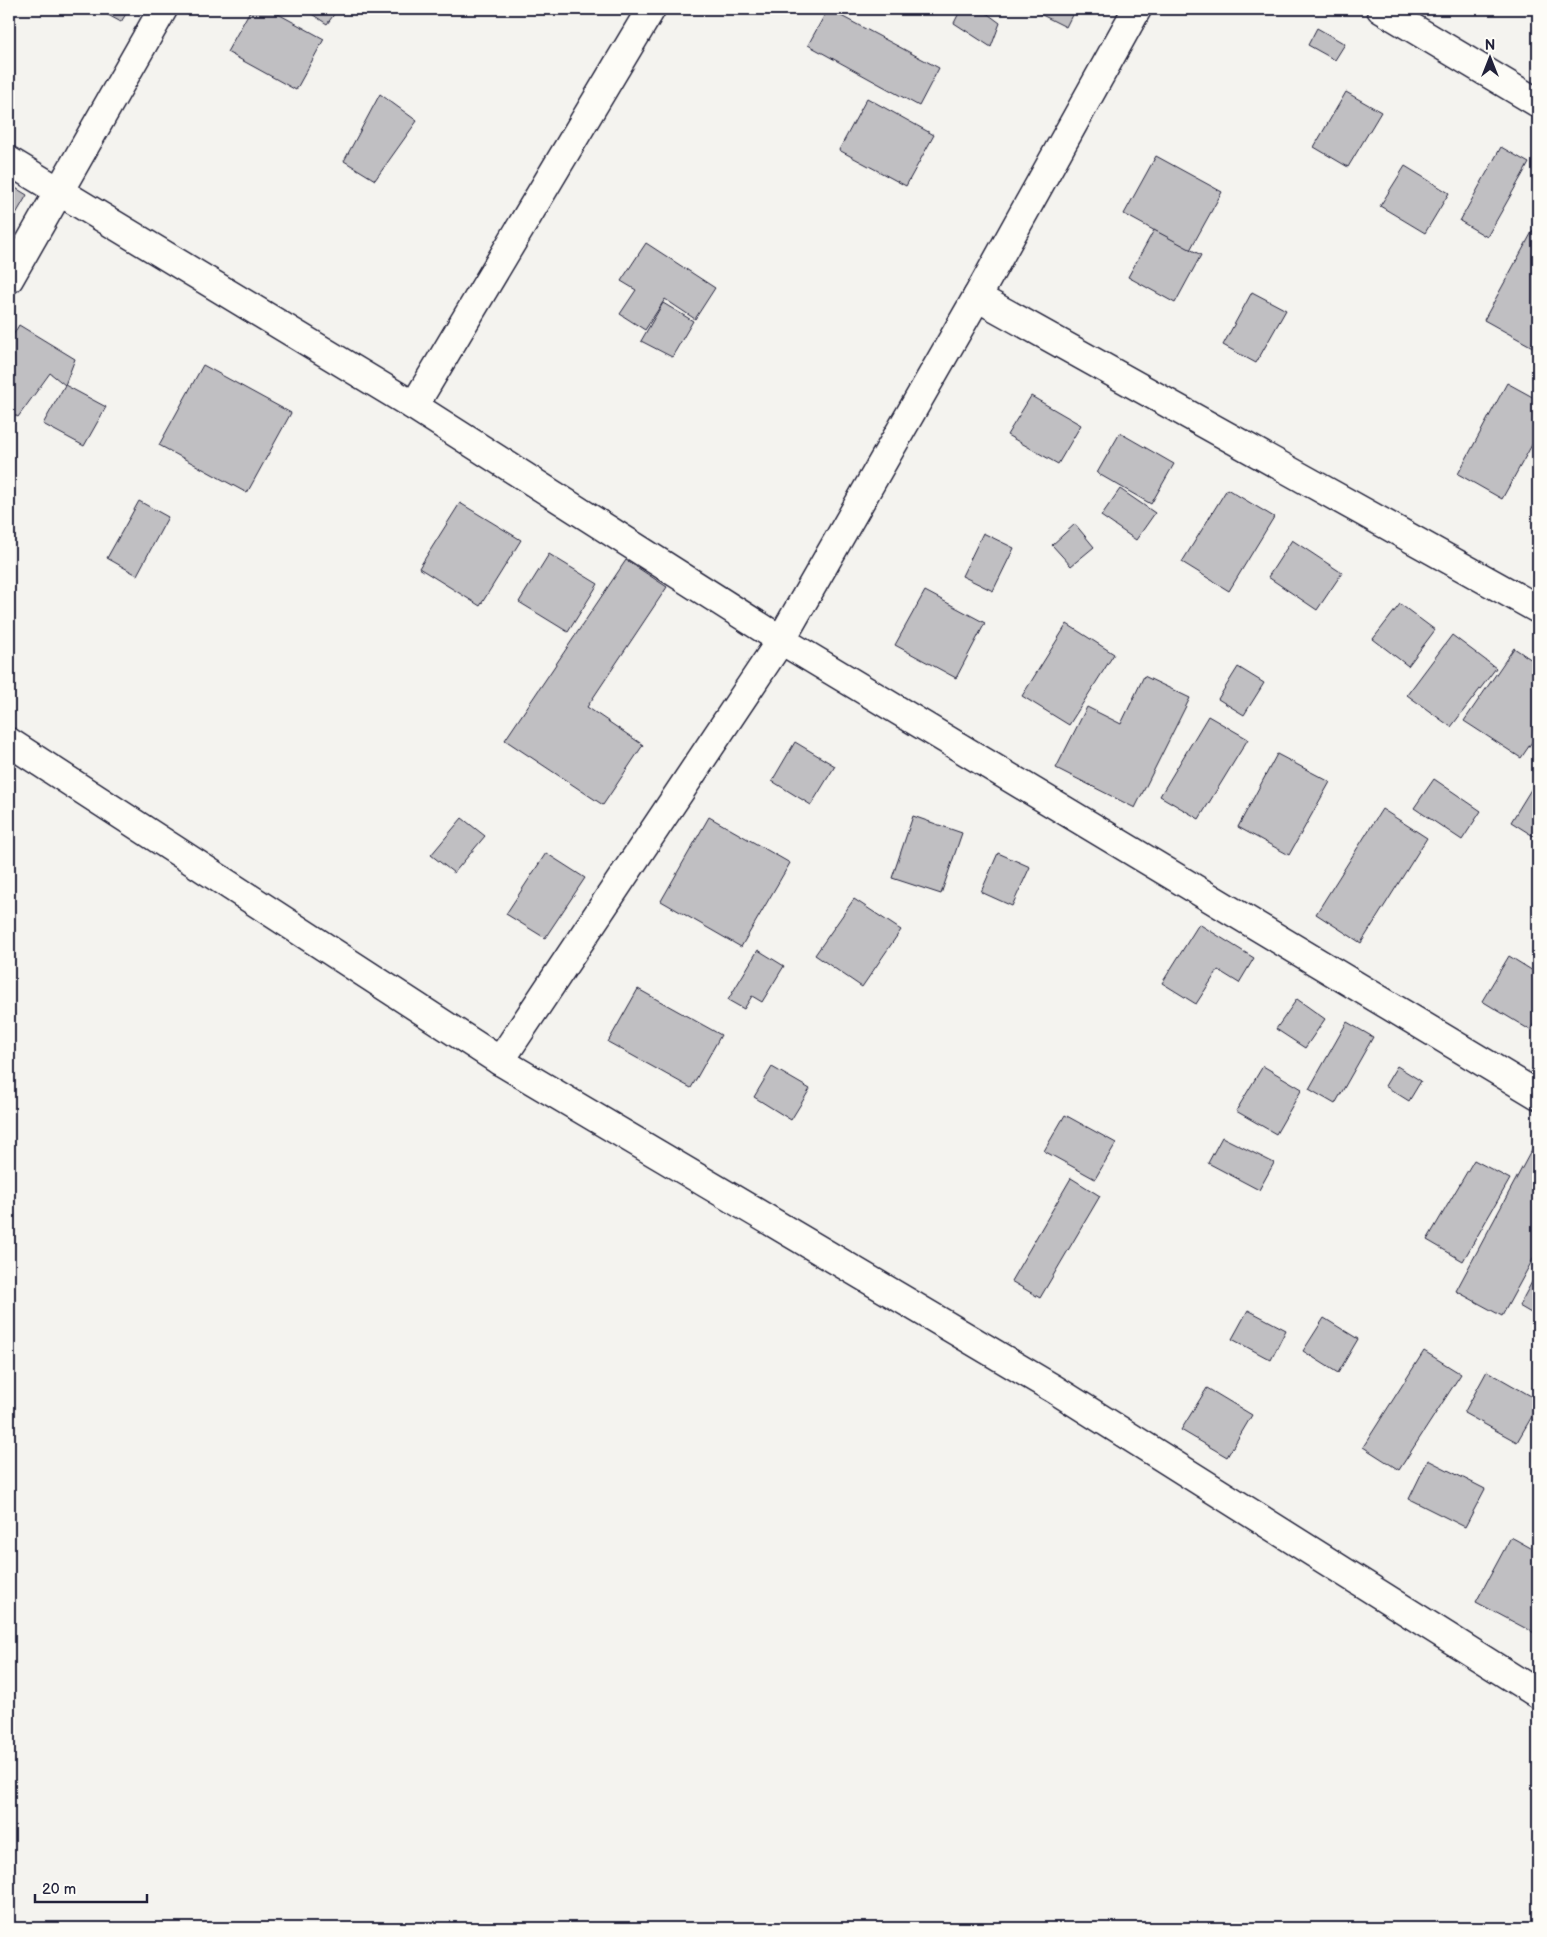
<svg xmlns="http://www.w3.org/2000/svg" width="1547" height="1937" font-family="'Balsamiq Sans',sans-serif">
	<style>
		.building { fill: #c0bfc2; stroke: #22223b }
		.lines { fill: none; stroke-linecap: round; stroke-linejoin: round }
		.minor-casing { stroke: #22223b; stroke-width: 31 }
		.minor { stroke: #fdfcf7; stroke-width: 28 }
	</style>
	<rect width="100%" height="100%" fill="#f4f3ef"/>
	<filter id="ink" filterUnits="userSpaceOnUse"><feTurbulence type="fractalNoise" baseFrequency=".02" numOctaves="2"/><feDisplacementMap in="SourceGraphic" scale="10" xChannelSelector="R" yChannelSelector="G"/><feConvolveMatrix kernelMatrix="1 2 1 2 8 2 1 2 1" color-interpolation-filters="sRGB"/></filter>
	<g filter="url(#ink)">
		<g class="building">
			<path d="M 97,9 L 129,9 L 121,22 Z"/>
			<path d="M 251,9 L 269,9 L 324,39 L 296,90 L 227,52 Z"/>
			<path d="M 304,9 L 338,9 L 327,24 Z"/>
			<path d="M 828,9 L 939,68 L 919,106 L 808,45 Z"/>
			<path d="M 961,9 L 981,9 L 1000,23 L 991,47 L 954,23 Z"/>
			<path d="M 1030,9 L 1075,9 L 1066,27 Z"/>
			<path d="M 1317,28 L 1345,44 L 1335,60 L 1308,45 Z"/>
			<path d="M 1346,92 L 1381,112 L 1348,167 L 1314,147 Z"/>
			<path d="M 380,94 L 417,121 L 375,180 L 344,161 Z"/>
			<path d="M 867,98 L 934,135 L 906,186 L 839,150 Z"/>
			<path d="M 1501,147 L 1529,163 L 1487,237 L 1460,221 Z"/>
			<path d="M 1156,156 L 1222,192 L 1190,250 L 1124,214 Z"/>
			<path d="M 1405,166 L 1449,193 L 1425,233 L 1380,206 Z"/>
			<path d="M 9,184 L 27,195 L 9,226 Z"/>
			<path d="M 1538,221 L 1538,350 L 1484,320 Z"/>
			<path d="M 1154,230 L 1201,255 L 1175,303 L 1128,277 Z"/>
			<path d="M 646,243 L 715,288 L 695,319 L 665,299 L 645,330 L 620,314 L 636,290 L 621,281 Z"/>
			<path d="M 1252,292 L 1286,310 L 1256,363 L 1223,345 Z"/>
			<path d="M 663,303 L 693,321 L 672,357 L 641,341 Z"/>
			<path d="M 19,325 L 75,359 L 65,385 L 50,373 L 18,417 L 9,412 L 9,342 Z"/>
			<path d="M 203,365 L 291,413 L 247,493 L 159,445 Z"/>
			<path d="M 1507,383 L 1538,400 L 1538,434 L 1502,499 L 1458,474 Z"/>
			<path d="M 65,385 L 106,407 L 84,446 L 43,424 Z"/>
			<path d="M 1031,396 L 1081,425 L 1058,464 L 1007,435 Z"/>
			<path d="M 1120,433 L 1174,464 L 1151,504 L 1097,473 Z"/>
			<path d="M 1120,489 L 1155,513 L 1136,540 L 1101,516 Z"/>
			<path d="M 1227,489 L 1274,517 L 1229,591 L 1182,562 Z"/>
			<path d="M 139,501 L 168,517 L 137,575 L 107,558 Z"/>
			<path d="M 460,503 L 521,540 L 480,606 L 419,568 Z"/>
			<path d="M 1075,524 L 1094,547 L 1071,566 L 1052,545 Z"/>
			<path d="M 983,533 L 1014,548 L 993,591 L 962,576 Z"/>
			<path d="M 1292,540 L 1342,573 L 1317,610 L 1268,577 Z"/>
			<path d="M 549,554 L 598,584 L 568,632 L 519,602 Z"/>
			<path d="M 626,560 L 667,587 L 587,707 L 643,745 L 603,805 L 505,740 Z"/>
			<path d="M 925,591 L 985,623 L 956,678 L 895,645 Z"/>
			<path d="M 1400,604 L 1435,630 L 1408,666 L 1373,639 Z"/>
			<path d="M 1067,624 L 1114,654 L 1069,725 L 1022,696 Z"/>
			<path d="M 1452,635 L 1496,668 L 1451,727 L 1407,695 Z"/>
			<path d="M 1514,648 L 1538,664 L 1538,733 L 1521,758 L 1464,721 Z"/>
			<path d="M 1238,667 L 1264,683 L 1244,715 L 1218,699 Z"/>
			<path d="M 1144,676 L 1190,698 L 1135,808 L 1056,768 L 1087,707 L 1121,724 Z"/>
			<path d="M 1208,716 L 1248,739 L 1199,819 L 1160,796 Z"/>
			<path d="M 795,742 L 835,766 L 811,805 L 772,781 Z"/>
			<path d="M 1277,754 L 1330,782 L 1289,855 L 1238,827 Z"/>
			<path d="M 1538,778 L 1538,839 L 1511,822 Z"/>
			<path d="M 1434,779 L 1481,811 L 1462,840 L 1414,808 Z"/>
			<path d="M 1382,809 L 1427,838 L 1361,943 L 1316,914 Z"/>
			<path d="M 913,816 L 962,833 L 941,894 L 892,878 Z"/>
			<path d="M 709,817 L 790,863 L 741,947 L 661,901 Z"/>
			<path d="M 462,818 L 485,836 L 454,873 L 431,855 Z"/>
			<path d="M 546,853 L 585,878 L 545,938 L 506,914 Z"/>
			<path d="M 998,853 L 1030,867 L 1012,906 L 981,892 Z"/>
			<path d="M 854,899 L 901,930 L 862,987 L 815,955 Z"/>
			<path d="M 1199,924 L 1254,958 L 1239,983 L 1218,970 L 1196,1004 L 1162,983 Z"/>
			<path d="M 758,950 L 784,966 L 762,1002 L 752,996 L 744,1009 L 728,1000 Z"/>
			<path d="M 1509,956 L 1538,974 L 1538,1016 L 1530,1030 L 1482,1001 Z"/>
			<path d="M 638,989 L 721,1035 L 691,1088 L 608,1042 Z"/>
			<path d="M 1297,999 L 1325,1019 L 1305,1048 L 1276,1029 Z"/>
			<path d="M 1347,1022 L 1373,1037 L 1335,1104 L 1309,1089 Z"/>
			<path d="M 1263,1066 L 1302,1089 L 1276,1134 L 1236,1111 Z"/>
			<path d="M 1397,1066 L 1421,1081 L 1409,1101 L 1385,1086 Z"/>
			<path d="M 772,1067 L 810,1089 L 791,1120 L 754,1097 Z"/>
			<path d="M 1065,1115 L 1116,1143 L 1095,1179 L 1044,1151 Z"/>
			<path d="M 1222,1137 L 1274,1163 L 1259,1190 L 1208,1163 Z"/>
			<path d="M 1537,1140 L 1538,1250 L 1502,1316 L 1456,1291 Z"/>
			<path d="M 1474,1160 L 1510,1179 L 1463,1261 L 1427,1240 Z"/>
			<path d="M 1071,1178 L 1100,1196 L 1040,1298 L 1011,1281 Z"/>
			<path d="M 1533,1280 L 1538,1283 L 1538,1317 L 1519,1306 Z"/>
			<path d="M 1248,1310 L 1286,1330 L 1271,1360 L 1232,1339 Z"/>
			<path d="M 1324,1318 L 1358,1339 L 1338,1373 L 1303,1351 Z"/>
			<path d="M 1424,1351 L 1461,1374 L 1399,1470 L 1363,1447 Z"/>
			<path d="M 1487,1371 L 1538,1400 L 1538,1406 L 1517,1442 L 1464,1413 Z"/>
			<path d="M 1207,1388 L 1252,1415 L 1227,1457 L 1181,1430 Z"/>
			<path d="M 1428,1460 L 1485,1489 L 1465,1527 L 1409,1499 Z"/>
			<path d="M 1511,1537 L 1538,1552 L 1538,1635 L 1476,1602 Z"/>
		</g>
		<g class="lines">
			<g class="minor-casing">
				<g id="minor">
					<path d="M 1381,9 L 1538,103"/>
					<path d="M 9,161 L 414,406 L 781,640 L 1538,1095"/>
					<path d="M 9,279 L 163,9"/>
					<path d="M 977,297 L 1538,609"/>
					<path d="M 414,406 L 651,9"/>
					<path d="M 9,742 L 500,1061 L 1054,1389 L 1538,1694"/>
					<path d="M 500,1061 L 781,640 L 977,297 L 1137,9"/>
				</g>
			</g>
			<use href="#minor" class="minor"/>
		</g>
	</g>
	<rect width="1547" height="1937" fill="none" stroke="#fdfcf7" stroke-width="30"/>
	<rect x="15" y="15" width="1517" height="1907" fill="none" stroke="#22223b" stroke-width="2" filter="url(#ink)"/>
	<g transform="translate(1490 58)" stroke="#fdfcf7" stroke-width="4" paint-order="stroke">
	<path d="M0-4L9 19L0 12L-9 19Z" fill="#22223b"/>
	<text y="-8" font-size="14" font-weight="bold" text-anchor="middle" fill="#22223b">N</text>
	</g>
	<path d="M35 1894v8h112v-8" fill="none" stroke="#22223b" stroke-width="2.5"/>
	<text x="42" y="1894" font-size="15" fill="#22223b" stroke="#fdfcf7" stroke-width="4" paint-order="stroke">20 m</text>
</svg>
